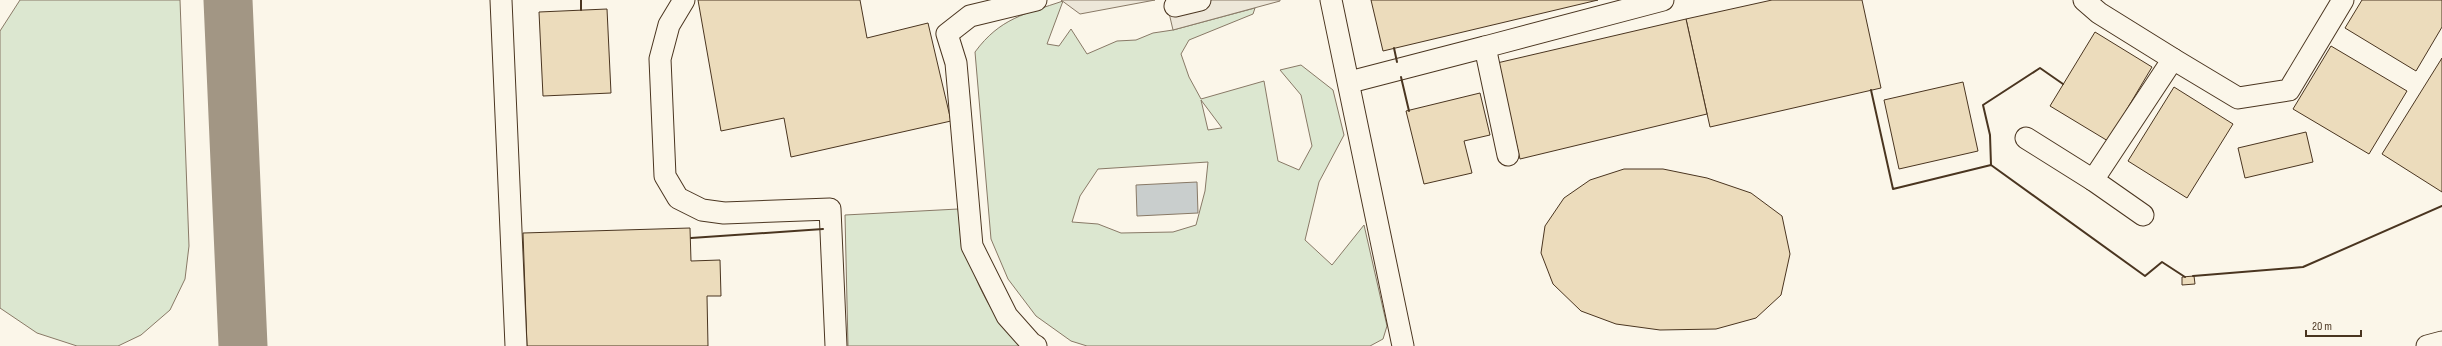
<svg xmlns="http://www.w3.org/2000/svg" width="2442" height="346" font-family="'Sofia Sans Condensed',sans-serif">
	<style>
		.green { fill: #dce7d0; stroke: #887966; fill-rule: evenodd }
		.parking { fill: #ede7d9; stroke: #887966 }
		.water { fill: #c9cecd; stroke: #887966 }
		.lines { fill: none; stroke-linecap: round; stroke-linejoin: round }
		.taxiway { stroke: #a29684; stroke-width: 49 }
		.building { fill: #ecdcbc; stroke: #4a3520 }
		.minor-casing { stroke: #4a3520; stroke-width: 23 }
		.minor { stroke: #fbf6e9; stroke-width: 21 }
		.wall { stroke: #4a3520; stroke-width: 2 }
	</style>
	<rect width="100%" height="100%" fill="#fbf6e9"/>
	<g class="green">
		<path d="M 20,0 L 180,0 L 189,246 L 185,279 L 170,310 L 141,335 L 118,346 L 77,346 L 37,333 L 0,308 L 0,31 Z"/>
		<path d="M 1063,1 L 1047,44 L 1059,46 L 1071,29 L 1087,54 L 1117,41 L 1136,40 L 1153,33 L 1173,30 L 1255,8 L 1253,14 L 1189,40 L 1181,54 L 1189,77 L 1201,99 L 1264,81 L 1278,161 L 1299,170 L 1312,146 L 1301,95 L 1280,70 L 1301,65 L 1333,90 L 1344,135 L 1319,182 L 1305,240 L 1332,265 L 1364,225 L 1387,326 L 1383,339 L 1370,346 L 1087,346 L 1071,341 L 1036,316 L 1008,279 L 991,239 L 975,52 C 1000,18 1025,14 1063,1 ZM 1201,100 L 1222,128 L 1221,128 L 1208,130 ZM 1208,162 L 1205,191 L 1196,225 L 1173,232 L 1121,233 L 1098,224 L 1072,222 L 1080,196 L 1098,169 Z"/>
		<path d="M 958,209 C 964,248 975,287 999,320 C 1006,329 1016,338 1025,346 L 848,346 L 845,215 Z"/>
	</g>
	<g class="parking">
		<path d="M 1061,0 L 1155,0 L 1080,14 Z"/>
		<path d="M 1166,0 L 1280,0 L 1280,1 L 1173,30 Z"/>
	</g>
	<path class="water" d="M 1197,182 L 1198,213 L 1137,216 L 1136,185 Z"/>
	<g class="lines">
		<path class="taxiway" d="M 228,0 L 243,346"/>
	</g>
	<g class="building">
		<path d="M 698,0 L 860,0 L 867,38 L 928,23 L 951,121 L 791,157 L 784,118 L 721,131 Z"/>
		<path d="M 1371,0 L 1598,0 L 1383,51 Z"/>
		<path d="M 1772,0 L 1862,0 L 1881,88 L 1710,127 L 1686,19 Z"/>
		<path d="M 2362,0 L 2442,0 L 2442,27 L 2416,71 L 2345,28 Z"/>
		<path d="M 607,9 L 611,93 L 543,96 L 539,12 Z"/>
		<path d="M 1686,19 L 1707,114 L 1520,159 L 1497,63 Z"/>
		<path d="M 2095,32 L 2152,67 L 2108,141 L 2050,106 Z"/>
		<path d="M 2331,46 L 2407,91 L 2369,154 L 2293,109 Z"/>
		<path d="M 2442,58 L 2442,192 L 2382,154 Z"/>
		<path d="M 1963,82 L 1978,151 L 1899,169 L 1884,100 Z"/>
		<path d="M 2174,87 L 2233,124 L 2187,198 L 2128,161 Z"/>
		<path d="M 1480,93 L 1490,135 L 1464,141 L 1472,173 L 1424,184 L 1406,111 Z"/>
		<path d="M 2306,132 L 2313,162 L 2245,178 L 2238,148 Z"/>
		<path d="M 1624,169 L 1663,169 L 1707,178 L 1751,193 L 1782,216 L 1790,254 L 1781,295 L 1756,318 L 1716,329 L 1660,330 L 1616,324 L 1581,311 L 1553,284 L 1541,253 L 1545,226 L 1564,198 L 1590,180 Z"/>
		<path d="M 690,228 L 691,261 L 720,260 L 721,296 L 707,296 L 708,346 L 527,346 L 523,233 Z"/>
		<path d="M 2194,276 L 2195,284 L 2182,285 L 2182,277 Z"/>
	</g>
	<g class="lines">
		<g class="minor-casing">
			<g id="minor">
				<path d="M 501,0 L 516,346"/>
				<path d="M 684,0 L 669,25 L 660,59 L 665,176 L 678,198 L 702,210 L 724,213 L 830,209 L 836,346"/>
				<path d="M 1036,0 L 970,16 L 947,34 L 956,63 L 972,246 L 1007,316 L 1031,343 L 1036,346"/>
				<path d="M 1331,0 L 1403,346"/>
				<path d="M 2084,0 L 2099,13 L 2173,59"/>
				<path d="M 1175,6 L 1200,0"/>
				<path d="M 1350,82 L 1485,47"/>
				<path d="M 2026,138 L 2093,180"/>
				<path d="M 1508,155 L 1485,47 L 1663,0"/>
				<path d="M 2143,215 L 2093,180 L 2173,59 L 2238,98 L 2289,90 L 2343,0"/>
				<path d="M 2427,346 L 2442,342"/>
			</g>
		</g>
		<use href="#minor" class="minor"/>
		<g class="wall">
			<path d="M 581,0 L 581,10"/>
			<path d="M 1394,48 L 1397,62"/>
			<path d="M 1401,77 L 1409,111"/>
			<path d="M 1871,90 L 1893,189 L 1991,165 L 2145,276 L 2162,262 L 2185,277"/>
			<path d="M 1991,165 L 1990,135 L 1983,105 L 2040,68 L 2063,84"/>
			<path d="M 691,238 L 823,229"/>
			<path d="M 2193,276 L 2303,267 L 2442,206"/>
		</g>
	</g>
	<path d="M2306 330v6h55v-6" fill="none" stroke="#4a3520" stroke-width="2"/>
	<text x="2312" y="330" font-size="12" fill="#4a3520" stroke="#fbf6e9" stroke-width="3" paint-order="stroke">20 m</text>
</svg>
